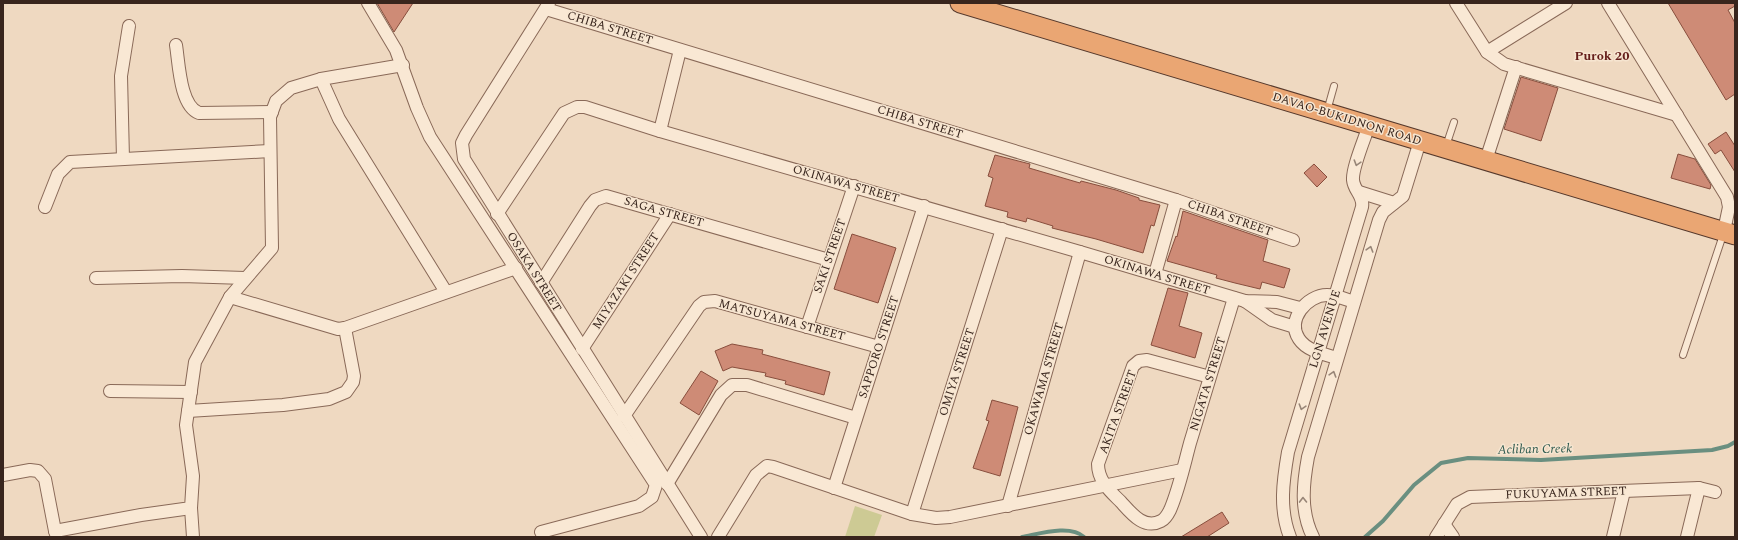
<svg xmlns="http://www.w3.org/2000/svg" width="1738" height="540" font-family="Spectral,serif">
	<style>
		.green { fill: #cdca94 }
		.lines { fill: none; stroke-linecap: round; stroke-linejoin: round }
		.stream { stroke: #6a8f80; stroke-width: 4 }
		.building { fill: #ce8b76; stroke: #884e3d }
		.service-casing { stroke: #896958; stroke-width: 8 }
		.minor-casing { stroke: #896958; stroke-width: 14 }
		.trunk-casing { stroke: #56392c; stroke-width: 21 }
		.service { stroke: #f9e8d4; stroke-width: 6 }
		.minor { stroke: #f9e8d4; stroke-width: 12 }
		.trunk { stroke: #eaa673; stroke-width: 19 }
		.oneway { stroke: #988678 }
		.labels { text-anchor: middle; dominant-baseline: central; stroke-width: 3; stroke-linejoin: round; paint-order: stroke }
		.street-label { font-size: 12px; fill: #38251d; stroke: #f6e5d0 }
		.neighbourhood-label { font-size: 13px; font-weight: bold; fill: #651e1b; stroke: #f6e5d0 }
		.water-label { font-size: 13px; font-style: italic; fill: #2c584d; stroke: #f6e5d0 }
	</style>
	<rect width="100%" height="100%" fill="#efd9c1"/>
	<path class="green" d="M 855,506 L 882,515 L 874,537 L 845,537 Z"/>
	<g class="lines">
		<g class="stream">
			<path d="M 1022,537 C 1039,534 1070,524 1084,537"/>
			<path d="M 1365,537 L 1383,521 L 1414,485 L 1441,463 L 1468,458 L 1541,460 L 1712,450 L 1728,446 L 1735,442"/>
		</g>
	</g>
	<g class="building">
		<path d="M 377,3 L 413,3 L 394,32 Z"/>
		<path d="M 1668,3 L 1735,3 L 1735,6 L 1728,10 L 1735,23 L 1735,94 L 1726,100 Z"/>
		<path d="M 1521,77 L 1558,88 L 1541,141 L 1504,129 Z"/>
		<path d="M 1726,132 L 1735,146 L 1735,172 L 1721,150 L 1715,154 L 1708,144 Z"/>
		<path d="M 1678,154 L 1695,159 L 1711,185 L 1710,189 L 1671,178 Z"/>
		<path d="M 995,155 L 1030,164 L 1029,168 L 1080,183 L 1081,181 L 1116,190 L 1139,198 L 1139,200 L 1160,205 L 1154,226 L 1151,225 L 1143,253 L 1096,239 L 1052,228 L 1053,226 L 1027,218 L 1026,222 L 1007,217 L 1008,212 L 985,206 L 993,178 L 988,176 Z"/>
		<path d="M 1314,164 L 1327,177 L 1317,187 L 1304,173 Z"/>
		<path d="M 1183,211 L 1268,240 L 1263,261 L 1290,269 L 1284,288 L 1262,282 L 1260,289 L 1235,283 L 1216,278 L 1217,275 L 1167,261 L 1176,236 L 1177,237 Z"/>
		<path d="M 852,234 L 896,248 L 878,303 L 834,289 Z"/>
		<path d="M 1168,288 L 1188,293 L 1179,326 L 1202,333 L 1195,358 L 1151,345 Z"/>
		<path d="M 732,344 L 763,350 L 762,354 L 830,372 L 824,395 L 785,384 L 786,381 L 765,376 L 766,373 L 732,367 L 723,371 L 715,351 Z"/>
		<path d="M 701,371 L 718,381 L 699,415 L 680,403 Z"/>
		<path d="M 992,400 L 1018,407 L 1000,476 L 973,468 L 989,421 L 986,420 Z"/>
		<path d="M 1222,512 L 1229,523 L 1207,537 L 1181,537 Z"/>
	</g>
	<g class="lines">
		<g class="service-casing">
			<g id="service">
				<path d="M 1327,111 L 1334,86"/>
				<path d="M 1446,146 L 1454,122"/>
				<path d="M 1683,355 L 1723,235"/>
			</g>
		</g>
		<g class="minor-casing">
			<g id="minor">
				<path d="M 368,3 L 396,50 L 417,108 L 430,137 L 656,485 L 652,497 L 639,506 L 541,532"/>
				<path d="M 549,3 L 466,135 L 462,143 L 464,159 L 701,537"/>
				<path d="M 1456,3 L 1487,52 L 1504,64 L 1677,115"/>
				<path d="M 1608,3 L 1727,197 L 1729,207 L 1724,231"/>
				<path d="M 546,9 L 1176,200 L 1293,240"/>
				<path d="M 176,45 C 179,64 180,106 199,113 L 272,112"/>
				<path d="M 1487,52 L 1566,3"/>
				<path d="M 321,79 L 339,119 L 446,292"/>
				<path d="M 660,131 L 680,50"/>
				<path d="M 123,159 L 121,76 L 129,26"/>
				<path d="M 1486,160 L 1516,67"/>
				<path d="M 1359,192 L 1394,203"/>
				<path d="M 45,207 L 58,174 L 70,162 L 270,151"/>
				<path d="M 497,214 L 564,113 L 577,107 L 585,107 L 660,131 L 1080,252 L 1245,301 L 1277,302 L 1300,308"/>
				<path d="M 1155,274 L 1176,200"/>
				<path d="M 96,278 L 182,276 L 245,278"/>
				<path d="M 541,283 L 590,206 L 595,200 L 606,196 L 829,260"/>
				<path d="M 230,297 L 338,329 L 345,328 L 516,268"/>
				<path d="M 1245,301 L 1272,320 L 1295,327"/>
				<path d="M 807,327 L 854,186"/>
				<path d="M 582,349 L 670,214"/>
				<path d="M 1337,358 C 1324,354 1307,351 1299,339 C 1286,320 1307,295 1327,295 C 1336,295 1345,299 1354,302"/>
				<path d="M 1210,377 L 1147,360 L 1139,361 L 1133,366 L 1098,464 C 1098,481 1110,491 1121,502 C 1131,513 1144,530 1161,521 C 1165,519 1168,514 1170,510 C 1179,489 1184,465 1190,443 C 1205,395 1219,346 1234,298"/>
				<path d="M 110,391 L 191,392"/>
				<path d="M 188,411 L 283,405 L 329,399 L 346,392 L 353,382 L 354,376 L 345,328"/>
				<path d="M 624,416 L 699,306 L 704,302 L 715,301 L 879,347"/>
				<path d="M 3,475 L 30,470 L 38,471 L 45,479 L 55,531"/>
				<path d="M 667,484 L 721,395 L 732,385 L 747,385 L 856,418"/>
				<path d="M 834,488 L 924,206"/>
				<path d="M 1008,506 L 1080,252"/>
				<path d="M 191,508 L 193,537"/>
				<path d="M 912,514 L 1002,229"/>
				<path d="M 1444,524 L 1453,537"/>
				<path d="M 57,537 L 55,531 L 141,515 L 191,508 L 193,476 L 186,425 L 195,362 L 230,297 L 272,248 L 270,117 L 276,101 L 291,88 L 321,79 L 403,65"/>
				<path d="M 718,537 L 756,475 L 767,466 L 773,467 L 912,514 L 936,518 L 950,517 L 1182,470"/>
				<path d="M 1290,537 C 1279,509 1283,481 1288,452 L 1362,207 C 1364,196 1354,191 1353,180 C 1352,168 1365,138 1369,125"/>
				<path d="M 1313,537 C 1300,511 1303,484 1308,457 L 1379,220 L 1383,212 L 1403,196 L 1420,141"/>
				<path d="M 1436,537 L 1457,504 L 1470,497 L 1699,488 L 1715,492"/>
				<path d="M 1613,537 L 1624,491"/>
				<path d="M 1687,537 L 1699,488"/>
			</g>
		</g>
		<g class="trunk-casing">
			<path id="trunk" d="M 960,3 L 1735,235"/>
		</g>
		<use href="#service" class="service"/>
		<use href="#minor" class="minor"/>
		<use href="#trunk" class="trunk"/>
	</g>
	<defs><path id="oneway-chevron" d="M-2-3.5L2.5 0L-2 3.5" fill="none" stroke-width="1.6" stroke-linecap="round" stroke-linejoin="round"/></defs>
	<g class="oneway">
		<use href="#oneway-chevron" transform="translate(1357 163) rotate(107)"/>
		<use href="#oneway-chevron" transform="translate(1370 249) rotate(-73)"/>
		<use href="#oneway-chevron" transform="translate(1333 374) rotate(-73)"/>
		<use href="#oneway-chevron" transform="translate(1302 407) rotate(107)"/>
		<use href="#oneway-chevron" transform="translate(1303 500) rotate(-91)"/>
	</g>
	<g class="labels">
		<g class="street-label">
			<text transform="translate(610 28) rotate(17)">CHIBA STREET</text>
			<text transform="translate(1347 119) rotate(17)">DAVAO-BUKIDNON ROAD</text>
			<text transform="translate(920 122) rotate(17)">CHIBA STREET</text>
			<text transform="translate(846 184) rotate(16)">OKINAWA STREET</text>
			<text transform="translate(664 212) rotate(16)">SAGA STREET</text>
			<text transform="translate(1230 218) rotate(19)">CHIBA STREET</text>
			<text transform="translate(830 256) rotate(-71)">SAKI STREET</text>
			<text transform="translate(534 272) rotate(58)">OSAKA STREET</text>
			<text transform="translate(1157 275) rotate(17)">OKINAWA STREET</text>
			<text transform="translate(626 281) rotate(-57)">MIYAZAKI STREET</text>
			<text transform="translate(782 320) rotate(15)">MATSUYAMA STREET</text>
			<text transform="translate(1325 329) rotate(-73)">LGN AVENUE</text>
			<text transform="translate(879 347) rotate(-72)">SAPPORO STREET</text>
			<text transform="translate(957 372) rotate(-72)">OMIYA STREET</text>
			<text transform="translate(1044 379) rotate(-74)">OKAWAMA STREET</text>
			<text transform="translate(1208 384) rotate(-73)">NIGATA STREET</text>
			<text transform="translate(1118 412) rotate(-70)">AKITA STREET</text>
			<text transform="translate(1566 493) rotate(-2)">FUKUYAMA STREET</text>
		</g>
		<g class="neighbourhood-label">
			<text x="1602" y="56">Purok 20</text>
		</g>
		<g class="water-label">
			<text transform="translate(1535 449) rotate(-1)">Acliban Creek</text>
		</g>
	</g>
	<rect width="1738" height="540" fill="none" stroke="#38251d" stroke-width="8"/>
</svg>
